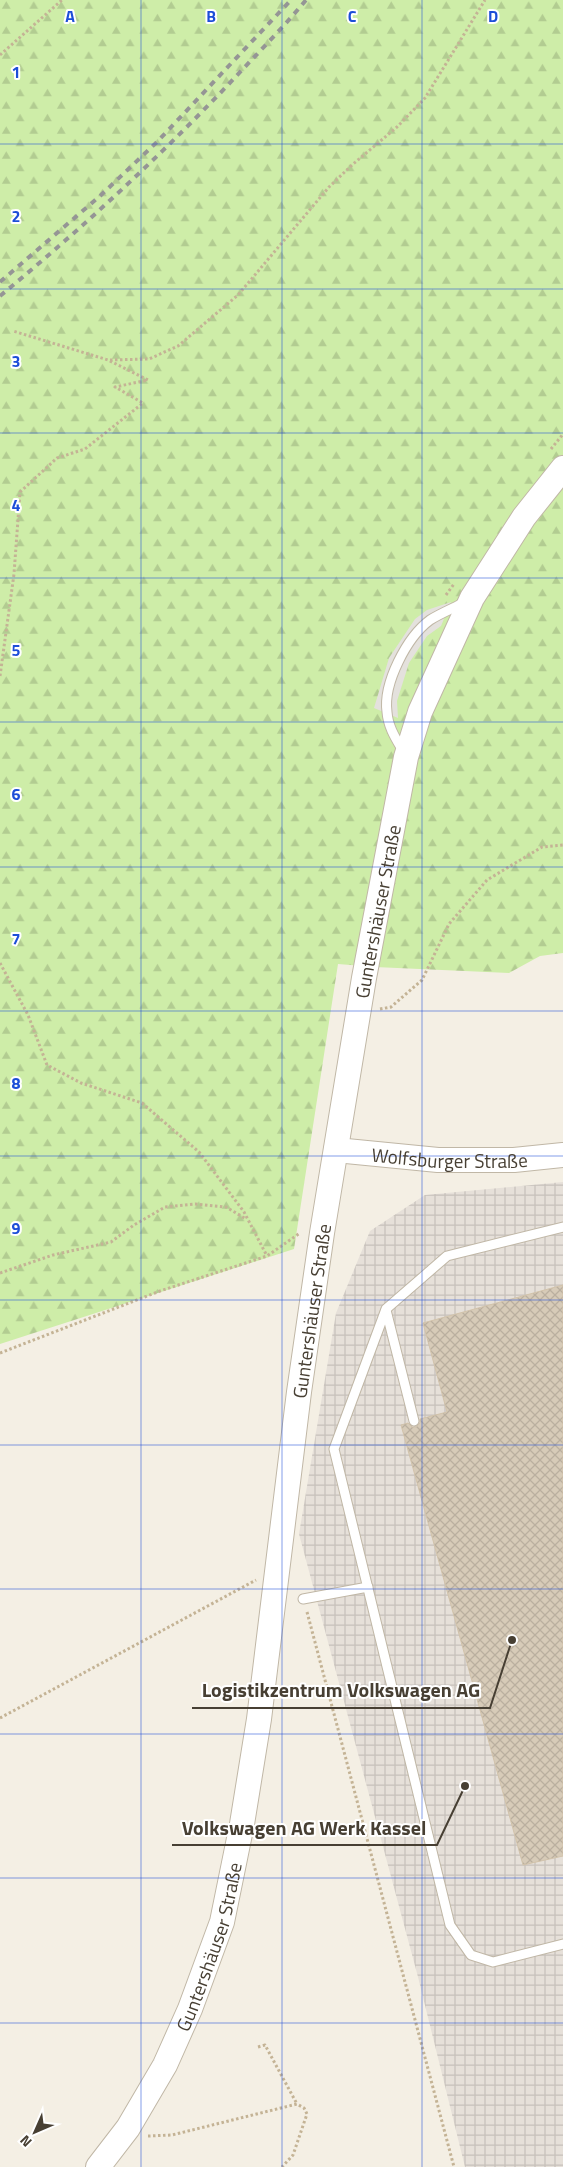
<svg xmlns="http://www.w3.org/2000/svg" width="563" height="2167" font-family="'Titillium Web',sans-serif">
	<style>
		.industrial { fill: url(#industrial-grid) }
		.forest { fill: url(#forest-firs) }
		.parking { fill: #e4e1dd }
		.building { fill: url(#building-cross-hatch); stroke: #d2c3ab }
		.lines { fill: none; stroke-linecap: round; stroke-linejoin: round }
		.service-casing { stroke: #c0b7a6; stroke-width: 11 }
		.tertiary-casing { stroke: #c0b7a6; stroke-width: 26 }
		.path { stroke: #c4b395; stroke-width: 3; stroke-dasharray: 2.5 2.5; stroke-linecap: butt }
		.service { stroke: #fff; stroke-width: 9 }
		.tertiary { stroke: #fff; stroke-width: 24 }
		.rail { stroke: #959595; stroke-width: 4; stroke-dasharray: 6 6; stroke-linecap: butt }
		.grid { fill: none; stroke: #1d4ed8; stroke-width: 1; stroke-opacity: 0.55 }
		.labels { text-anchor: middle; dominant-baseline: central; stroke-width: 4; stroke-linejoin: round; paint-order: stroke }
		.street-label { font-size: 19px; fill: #473f33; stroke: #fff }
		.grid-label { font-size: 16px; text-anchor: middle; font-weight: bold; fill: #1d4ed8; stroke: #fff; stroke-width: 4; stroke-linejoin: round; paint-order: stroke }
		.leader { fill: none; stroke: #473f33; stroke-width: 2 }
		.callout-dot { fill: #473f33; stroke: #fff; stroke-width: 2 }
		.callout-label { font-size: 20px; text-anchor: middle; font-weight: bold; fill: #473f33; stroke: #fff; stroke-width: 4; stroke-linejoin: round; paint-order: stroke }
	</style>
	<defs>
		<pattern id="industrial-grid" width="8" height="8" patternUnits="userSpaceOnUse" patternTransform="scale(1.25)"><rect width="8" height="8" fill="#e6e0d9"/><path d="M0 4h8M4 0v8" fill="none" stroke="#c7c1bb"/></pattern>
		<pattern id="forest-firs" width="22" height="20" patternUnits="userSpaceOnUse" patternTransform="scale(1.25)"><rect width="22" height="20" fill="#ceeda8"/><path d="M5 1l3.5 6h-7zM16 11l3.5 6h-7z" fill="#b2cc91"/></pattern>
		<pattern id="building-cross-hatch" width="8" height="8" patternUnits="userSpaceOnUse" patternTransform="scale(1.25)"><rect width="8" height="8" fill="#d7cbb8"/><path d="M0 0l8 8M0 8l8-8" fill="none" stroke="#baaf9f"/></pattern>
	</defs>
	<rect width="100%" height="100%" fill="#f4efe4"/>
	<path class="industrial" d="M 563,1182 L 563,2167 L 465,2167 L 418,1977 L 299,1534 L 336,1313 L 370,1231 L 425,1195 Z"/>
	<path class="forest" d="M 0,0 L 563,0 L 563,953 L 540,956 L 509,973 L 375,967 L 338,964 L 294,1249 L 0,1344 Z"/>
	<path class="parking" d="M 451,602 L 441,626 L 427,636 L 409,663 L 397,701 L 398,718 L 374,708 L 389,658 L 415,619 L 427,610 Z"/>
	<path class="building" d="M 563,1285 L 563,1856 L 523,1865 L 401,1425 L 408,1423 L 412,1427 L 416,1427 L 420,1423 L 420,1419 L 447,1412 L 423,1323 Z"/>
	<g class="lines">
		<g class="service-casing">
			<g id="service">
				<path d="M 403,751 C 396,739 388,727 387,712 C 383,683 407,637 430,620 C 441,613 454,608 465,602"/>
				<path d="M 563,1227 L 447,1256 L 386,1309 L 334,1449 L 450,1925 L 471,1955 L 493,1962 L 563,1944"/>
				<path d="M 386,1310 L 414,1421"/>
				<path d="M 303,1599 L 368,1587"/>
			</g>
		</g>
		<g class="tertiary-casing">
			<g id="tertiary">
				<path id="s1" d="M 336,1150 L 438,1160 L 514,1160 L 563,1155"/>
				<path id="s2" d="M 98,2167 L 128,2128 L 165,2065 L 190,2009 L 222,1922 L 242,1824 L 259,1719 L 299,1392 L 322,1233 L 364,978 L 406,757 L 420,712 L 472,598 L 524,517 L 563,468"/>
			</g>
		</g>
		<g class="path">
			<path d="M 0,55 L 62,0"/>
			<path d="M 110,360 L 149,359 L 178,346 L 238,295 L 329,187 L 352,165 L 397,127 L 425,98 L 485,0"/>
			<path d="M 551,449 L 563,434"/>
			<path d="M 446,595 L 454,584"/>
			<path d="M 0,676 L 14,574 L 20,492 L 57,458 L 85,449 L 143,403 L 115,387 L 148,380 L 108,360 L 13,331"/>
			<path d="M 0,963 L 28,1015 L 47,1065 L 81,1083 L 142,1103 L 199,1152 L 244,1212 L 267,1256"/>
			<path d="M 380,1009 L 391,1007 L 422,980 L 449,924 L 487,880 L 542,847 L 563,845"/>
			<path d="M 0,1273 L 53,1255 L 111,1242 L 134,1225 L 165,1207 L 195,1204 L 226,1207 L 246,1219"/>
			<path d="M 0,1353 L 160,1291 L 267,1256 L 300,1233"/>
			<path d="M 307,1612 L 454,2167"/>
			<path d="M 0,1718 L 256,1580"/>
			<path d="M 258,2047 L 265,2045 L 297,2104"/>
			<path d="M 148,2136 L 172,2135 L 297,2104 L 304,2108 L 307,2114 L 293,2155 L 282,2167"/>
		</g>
		<use href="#service" class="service"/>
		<use href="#tertiary" class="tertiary"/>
		<g class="rail">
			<path d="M 0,282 L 100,196 L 157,142 L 291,0"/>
			<path d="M 0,296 C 80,230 155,161 226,87 C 253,58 281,30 306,0"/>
		</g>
	</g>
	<path class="grid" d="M 141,0 L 141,2167M 282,0 L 282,2167M 422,0 L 422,2167M 0,144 L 563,144M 0,289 L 563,289M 0,433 L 563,433M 0,578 L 563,578M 0,722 L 563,722M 0,867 L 563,867M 0,1011 L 563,1011M 0,1156 L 563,1156M 0,1300 L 563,1300M 0,1445 L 563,1445M 0,1589 L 563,1589M 0,1734 L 563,1734M 0,1878 L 563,1878M 0,2023 L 563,2023"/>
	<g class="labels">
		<g class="street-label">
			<text stroke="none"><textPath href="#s2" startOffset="1299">Guntershäuser Straße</textPath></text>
			<text stroke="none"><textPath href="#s1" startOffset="114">Wolfsburger Straße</textPath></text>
			<text stroke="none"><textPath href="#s2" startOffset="894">Guntershäuser Straße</textPath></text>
			<text stroke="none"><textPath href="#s2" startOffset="249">Guntershäuser Straße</textPath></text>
		</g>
	</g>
	<g class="grid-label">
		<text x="70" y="22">A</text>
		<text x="211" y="22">B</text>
		<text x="352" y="22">C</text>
		<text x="493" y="22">D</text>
		<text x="16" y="78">1</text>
		<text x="16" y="222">2</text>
		<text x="16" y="367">3</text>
		<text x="16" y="511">4</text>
		<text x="16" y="656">5</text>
		<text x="16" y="800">6</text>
		<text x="16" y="945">7</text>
		<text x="16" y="1089">8</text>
		<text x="16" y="1234">9</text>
	</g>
	<path class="leader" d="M512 1640L490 1708H192M465 1786L437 1845H172"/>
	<g class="callout-dot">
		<circle cx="512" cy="1640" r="5"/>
		<circle cx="465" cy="1786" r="5"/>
	</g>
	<g class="callout-label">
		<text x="341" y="1697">Logistikzentrum Volkswagen AG</text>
		<text x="304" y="1835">Volkswagen AG Werk Kassel</text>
	</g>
	<g transform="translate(35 2132) rotate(225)" stroke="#ffffff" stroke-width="4" paint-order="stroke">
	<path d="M0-4L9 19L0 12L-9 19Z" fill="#473f33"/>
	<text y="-8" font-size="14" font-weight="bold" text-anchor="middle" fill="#473f33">N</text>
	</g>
</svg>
